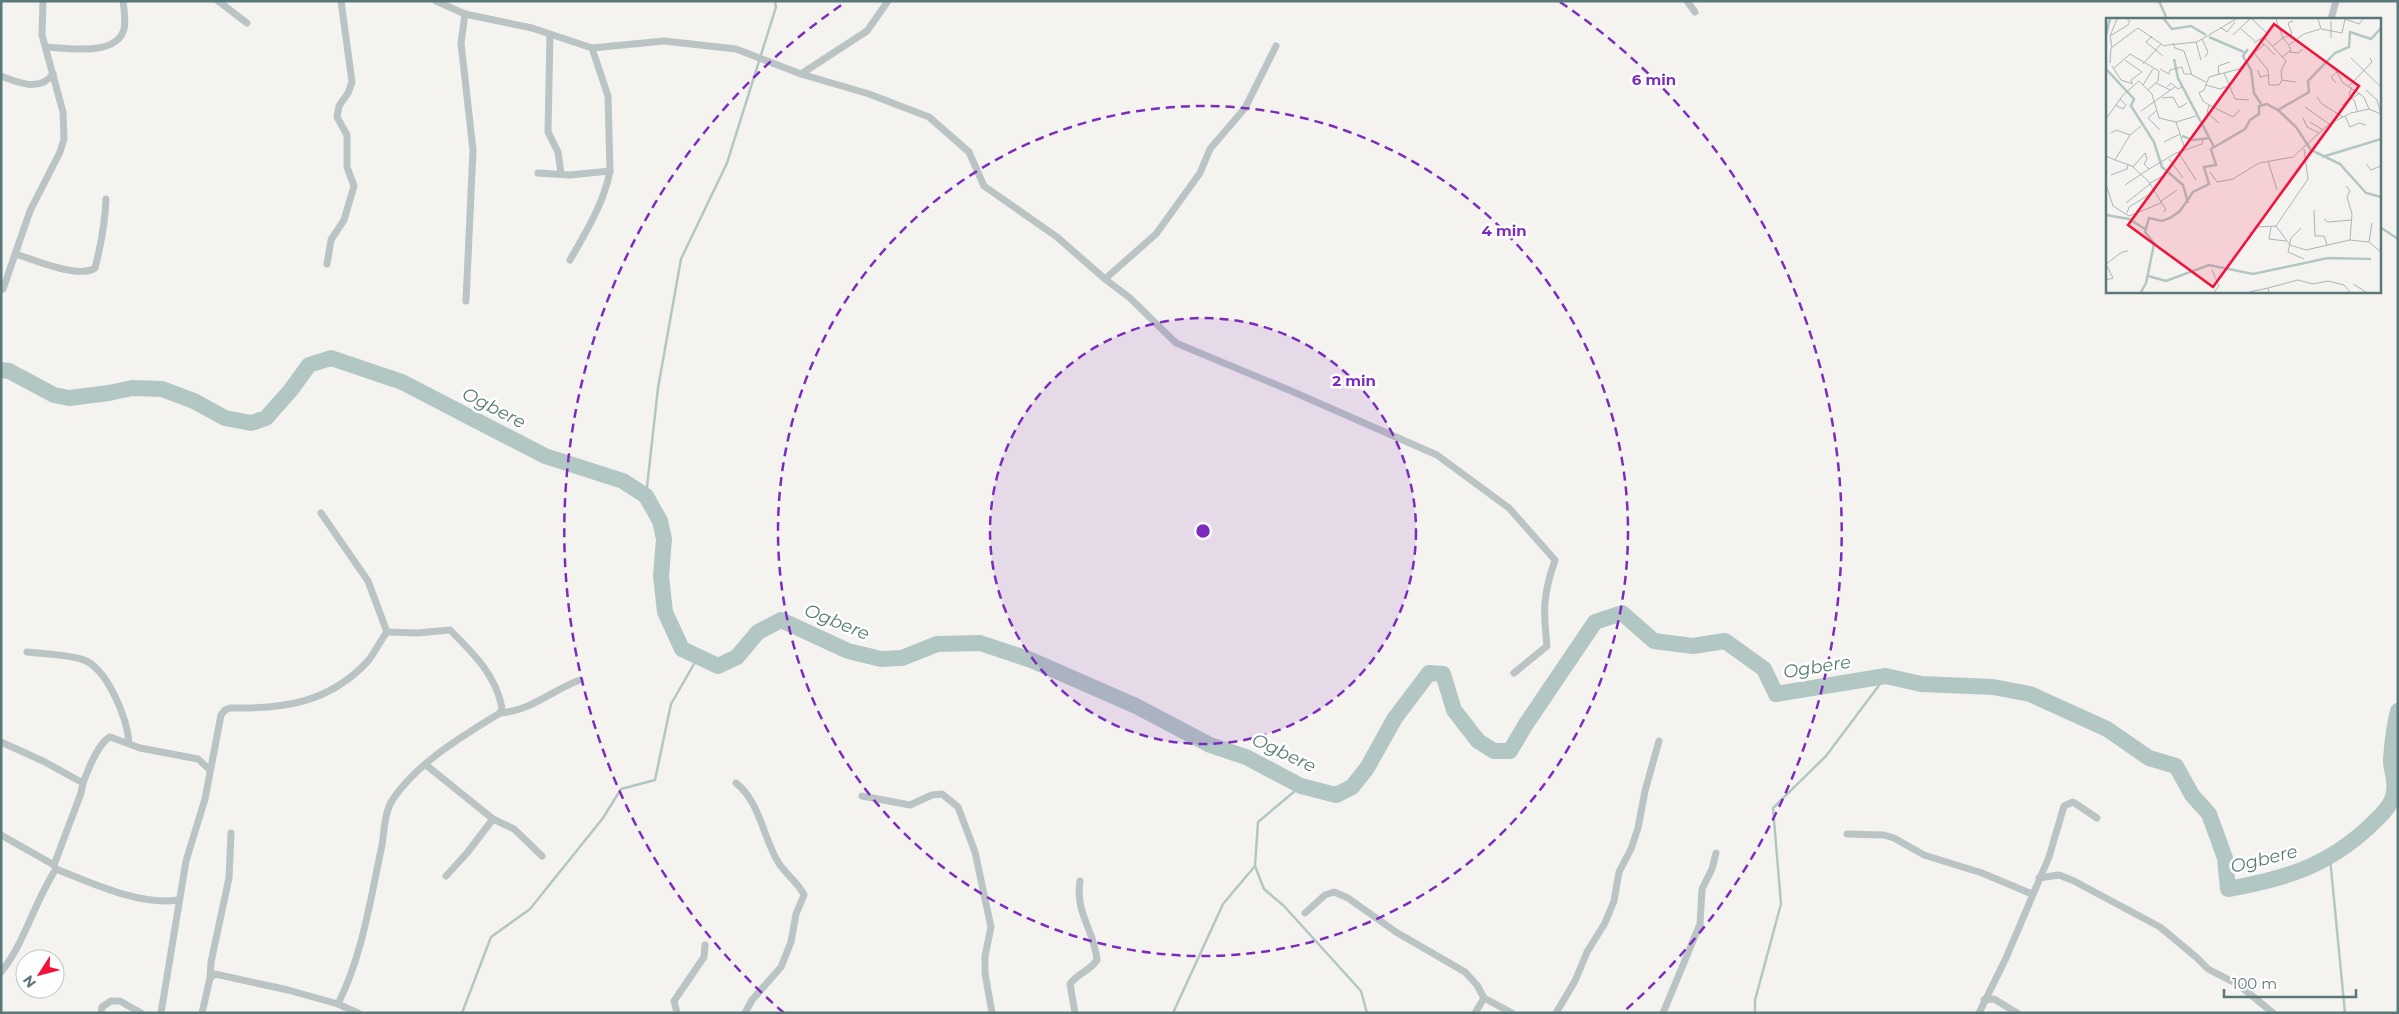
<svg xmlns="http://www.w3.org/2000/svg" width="2399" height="1014" font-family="Montserrat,sans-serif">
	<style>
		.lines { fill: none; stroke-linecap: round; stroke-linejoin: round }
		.stream { stroke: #b2c7c4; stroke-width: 2.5 }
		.river { stroke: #b2c7c4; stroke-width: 16 }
		.minor { stroke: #bac4c4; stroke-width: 7 }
		.ring { fill: none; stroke: #7b2cbf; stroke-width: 2.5; stroke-dasharray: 9 6 }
		.labels { text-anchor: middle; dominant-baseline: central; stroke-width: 5; stroke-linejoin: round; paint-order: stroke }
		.water-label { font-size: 18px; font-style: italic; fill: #587c76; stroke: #fff }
		.inset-river { fill: none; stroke: #b2c7c4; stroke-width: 2.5 }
		.inset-road { fill: none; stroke: #a8b7b5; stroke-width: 1 }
		.view { fill: #f51039; fill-opacity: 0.15; stroke: #f51039; stroke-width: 2.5 }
		.inset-edge { fill: none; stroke: #587879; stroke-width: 2.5 }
		.centre { fill: #7b2cbf; stroke: #fff; stroke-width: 2.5 }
		.ring-label { font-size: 15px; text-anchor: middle; font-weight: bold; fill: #7b2cbf; stroke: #fff; stroke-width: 5; stroke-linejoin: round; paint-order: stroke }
	</style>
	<rect width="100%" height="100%" fill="#f5f3f0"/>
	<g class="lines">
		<g class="stream">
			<path d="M 2159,1 L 2167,19"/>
			<path d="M 2380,227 L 2398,239"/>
			<path d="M 646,496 L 658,388 L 681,259 L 727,163 L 776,7 L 775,1"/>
			<path d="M 2330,858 L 2345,1013"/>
			<path d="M 1255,866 L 1264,889 L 1284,906 L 1361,991 L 1367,1013"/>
			<path d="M 462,1013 L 491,937 L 530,909 L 603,818 L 621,789 L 655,780 L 671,704 L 698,657"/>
			<path d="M 1173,1013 L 1223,904 L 1255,866 L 1258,822 L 1301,786"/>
			<path d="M 1755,1013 L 1755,1000 L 1781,904 L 1773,808 L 1826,756 L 1886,676"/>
		</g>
		<path class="river" d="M 1,370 L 9,371 L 54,395 L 69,398 L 109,393 L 132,388 L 162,389 L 194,401 L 225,418 L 251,423 L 266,418 L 290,391 L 309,365 L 331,358 L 402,382 L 545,456 L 623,481 L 646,496 L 660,521 L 664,539 L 661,576 L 665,612 L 682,649 L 718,666 L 737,657 L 758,632 L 781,620 L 848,651 L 881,659 L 902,658 L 937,644 L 980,643 L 1031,660 L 1136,706 L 1210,745 L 1246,757 L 1301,786 L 1336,795 L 1352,787 L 1367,768 L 1395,718 L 1429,673 L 1443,674 L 1454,710 L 1478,741 L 1494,751 L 1510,751 L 1526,724 L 1595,622 L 1622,613 L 1654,641 L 1693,646 L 1725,641 L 1764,669 L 1776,694 L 1886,676 L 1921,684 L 1993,687 L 2030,694 L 2107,729 L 2149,758 L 2176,766 L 2192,795 L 2209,814 L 2225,858 L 2228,889 C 2285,879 2328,866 2371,825 C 2380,816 2393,805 2394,791 C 2396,781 2391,770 2391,760 C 2392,745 2394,726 2398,711"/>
		<g class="minor">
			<path d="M 218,1 L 247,23"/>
			<path d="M 436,1 L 465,14 L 532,28 L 592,48 L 664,41 L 736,49 L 801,74 L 869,94 L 929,117 L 969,152 L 984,186 L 1057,237 L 1105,279 L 1130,298 L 1176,343 L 1289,390 L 1437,455 L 1509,508 L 1555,560 C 1543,595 1543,610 1547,646 L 1514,673"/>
			<path d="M 1687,1 L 1695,12"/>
			<path d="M 465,14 L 461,43 L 473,150 L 466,301"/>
			<path d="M 2331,19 L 2336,1"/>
			<path d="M 550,35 L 548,132 L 558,152 L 561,173"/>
			<path d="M 46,47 C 66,48 117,57 124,29 C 126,21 124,10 123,1"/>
			<path d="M 801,74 L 867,31 L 888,1"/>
			<path d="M 1,76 C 18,83 40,92 53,74"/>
			<path d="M 538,173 L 570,175 L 610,171"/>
			<path d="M 16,254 C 34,260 79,279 95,268 C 101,245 105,223 106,199"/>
			<path d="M 570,260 C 586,232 604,203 610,171 L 608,96 L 592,48"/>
			<path d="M 327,264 L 331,240 L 344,220 L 354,186 L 347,167 L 347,135 L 337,117 L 339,106 L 348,93 L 352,82 L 341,1"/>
			<path d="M 1105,279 L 1156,234 L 1200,173 L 1210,149 L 1245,108 L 1276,46"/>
			<path d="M 3,289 L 30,211 L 60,152 L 64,139 L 63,112 L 42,35 L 43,1"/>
			<path d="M 27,652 C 44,654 64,654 81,659 C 107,666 127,718 129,743"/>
			<path d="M 500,713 C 531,711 552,690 580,680"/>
			<path d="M 1,742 L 43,761 L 83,783 L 81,793 L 54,865 L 56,869 C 91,883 141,906 178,900"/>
			<path d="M 426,765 L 493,819 L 467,853 L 446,876"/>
			<path d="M 83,783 C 88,770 98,743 110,737 L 140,748 L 198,759 L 210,770"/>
			<path d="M 736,783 C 760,802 763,837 778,862 C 786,875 798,882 804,895 L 796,914 L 791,942 L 781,967 L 752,1000 L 745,1013"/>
			<path d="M 862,796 L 910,805 L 932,795 L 942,794 L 958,807 L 975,852 L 991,927 L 985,956 L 985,973 L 992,1013"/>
			<path d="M 493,819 L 514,829 L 542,856"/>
			<path d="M 1847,834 L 1884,835 L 1894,838 L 1924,855 L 1982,873 L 2032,894"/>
			<path d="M 1,835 L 54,865"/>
			<path d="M 2039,878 L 2059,875 L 2074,881 L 2160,927 L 2196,957 L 2208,969 L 2239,985 L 2273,1013"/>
			<path d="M 1305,913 L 1325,895 L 1334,892 L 1348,898 L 1396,932 L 1465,972 L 1477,985 L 1484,998 L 1512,1013"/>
			<path d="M 1,972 C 26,941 34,902 56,869"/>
			<path d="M 210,978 L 211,962 L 229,878 L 231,833"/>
			<path d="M 1984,1000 L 1994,999 L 2017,1013"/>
			<path d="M 338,1004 L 358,1013"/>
			<path d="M 101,1013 L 102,1007 L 111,1001 L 120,1001 L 141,1013"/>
			<path d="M 161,1013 L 186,861 L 205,799 L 221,715 L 225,710 L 230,708 C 284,709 329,703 368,661 C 375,652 380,641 387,632 L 368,581 L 321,513"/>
			<path d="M 202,1013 L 210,978 L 215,974 L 288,990 L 338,1004 C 362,956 370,902 381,850 C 385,833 383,814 393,799 C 418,762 463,736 500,713 L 502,708 C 496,675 473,653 450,630 L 417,633 L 387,632"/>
			<path d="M 677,1013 L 674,1001 L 704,957 L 705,945"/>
			<path d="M 1075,1013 L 1070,984 C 1078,973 1090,971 1097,960 C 1094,929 1075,914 1080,881"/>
			<path d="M 1475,1013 L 1484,998"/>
			<path d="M 1556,1013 L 1575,981 L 1587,952 L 1605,923 L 1614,901 L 1619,872 L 1631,849 L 1638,828 L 1645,791 L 1659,741"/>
			<path d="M 1663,1013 L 1700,924 L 1702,889 L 1712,869 L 1716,853"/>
			<path d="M 1979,1013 L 2006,958 L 2049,857 L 2064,806 L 2073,802 L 2097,818"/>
		</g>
	</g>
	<circle cx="1203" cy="531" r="213" fill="#7b2cbf" fill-opacity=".12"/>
	<g class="ring">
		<circle cx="1203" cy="531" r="213"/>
		<circle cx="1203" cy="531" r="425"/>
		<path d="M784 1013A638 638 0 0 1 846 2M1560 2A638 638 0 0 1 1622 1013"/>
	</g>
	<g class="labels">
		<g class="water-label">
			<text transform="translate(494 408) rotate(27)">Ogbere</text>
			<text transform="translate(837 622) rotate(22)">Ogbere</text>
			<text transform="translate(1817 667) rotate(-9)">Ogbere</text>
			<text transform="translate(1284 753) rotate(25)">Ogbere</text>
			<text transform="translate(2264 859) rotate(-14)">Ogbere</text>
		</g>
	</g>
	<g transform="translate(2106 18)">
		<rect width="275" height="275" fill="#f5f3f0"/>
		<path class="inset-river" d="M 58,1 L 66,11 L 85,8 L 100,17M 0,17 L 4,1M 103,19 L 138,34M 142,31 L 137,38 L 145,52 L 148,75 L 155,86M 68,41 L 72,60 L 108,129M 0,51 L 28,81 L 25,88 L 48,124 L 56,149 L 77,167 L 82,185M 172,92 L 190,109 L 205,132 L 234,146 L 260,175 L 275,179M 76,118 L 87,122 L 104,120M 216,139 L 275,121M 0,197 L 23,201 L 39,211M 42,258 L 60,263 L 103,247 L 147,256 L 222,240 L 265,241M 35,274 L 40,265 L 47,231 L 48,225 L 39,214 L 43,200 L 56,203 L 64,200 L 74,193 L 87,174 L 103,166 L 98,149 L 110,147 L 105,131 L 139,111 L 144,102 L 153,96 L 153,88 L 161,86 L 172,92 L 203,74 L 202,63 L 229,35 L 243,29 L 244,14 L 265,21 L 275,10"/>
		<path class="inset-road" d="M 146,1 L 162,16 L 148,25M 170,1 L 177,20M 212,1 L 215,11 L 236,15 L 239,1M 239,1 L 253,6 L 257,1M 114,9 L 121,14 L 129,4M 135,11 L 149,23M 127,17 L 144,1M 4,18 L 22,7 L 24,3 L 21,1M 46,18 L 40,24 L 57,38M 158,19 L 180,43 L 175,53 L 176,62 L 190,64M 177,20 L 186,16 L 182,5 L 187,3M 225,20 L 225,3M 96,21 L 102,34 L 99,39M 154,21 L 158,27 L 148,35 L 162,52 L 163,67 L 173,67 L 176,62M 90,24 L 95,42M 67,25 L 69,30 L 78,33 L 86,57 L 100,64M 158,26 L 169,37M 167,28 L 177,20 L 183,27 L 198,16 L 214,11M 6,29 L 4,18 L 11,1M 183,34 L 192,35 L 197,31M 176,39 L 185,32 L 183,28M 245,40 L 275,69M 19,42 L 36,54 L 25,62 L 26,65M 4,45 L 5,30 L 32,10 L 58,28 L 62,27 L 91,24 L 130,1M 37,46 L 55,26M 6,48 L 15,62 L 27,66M 7,51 L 24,36 L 53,53 L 52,63 L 42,72M 54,51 L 63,56 L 64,52 L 76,49 L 78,56 L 86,56M 229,51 L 237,65 L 258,79 L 263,91M 152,52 L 154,59 L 163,57M 118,55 L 129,81 L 143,82M 113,57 L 112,48 L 124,44M 50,65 L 64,72M 230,65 L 225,59 L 231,54M 37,67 L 47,51M 100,67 L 114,71 L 122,68M 243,68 L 266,44 L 264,40M 61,69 L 65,65 L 72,71 L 76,69M 246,69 L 243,76 L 249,84 L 251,93M 260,72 L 271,82 L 275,96M 211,79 L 216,86 L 237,99M 56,80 L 67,79 L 73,90 L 81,85M 9,87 L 17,91 L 20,87 L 14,81M 103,87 L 127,99 L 134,92M 236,87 L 254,75M 199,89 L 223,106M 35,93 L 69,69M 50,93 L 42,100 L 54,112M 239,98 L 244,109 L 253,105 L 260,107M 197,100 L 201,109 L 213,115M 0,101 L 17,77 L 33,63 L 46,76 L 53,100 L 70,104 L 79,131M 70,104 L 90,98M 204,104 L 217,112M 113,105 L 101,95 L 103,87 L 97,83 L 93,75 L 98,72 L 103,59 L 133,51 L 148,35M 5,115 L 10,112 L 24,117M 58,124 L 74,116M 72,134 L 90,162M 0,138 L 9,142 L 24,117 L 35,108M 63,141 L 77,160M 9,142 L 26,148 L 43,164 L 60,192 L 57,194M 162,143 L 171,172M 260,146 L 265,152 L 275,148M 43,151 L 70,135 L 96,126 L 97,122M 104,154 L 111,164 L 127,161 L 153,145 L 187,139 L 223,106 L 245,95 L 263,91 L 275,96M 5,157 L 21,151 L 22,147M 44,165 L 59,157M 0,166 L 7,188 L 23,198 L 55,185M 19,167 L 43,151 L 38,146 L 41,141 L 39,135 L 27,149M 240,168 L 244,173 L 241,179 L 246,196 L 244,222M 54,184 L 71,172M 20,185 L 44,166M 208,192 L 209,218 L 218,218 L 221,227M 21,195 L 23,189 L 49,173M 218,201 L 222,204 L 245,202M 170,208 L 202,161 L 198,131M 149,209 L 170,208 L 184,227 L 200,232 L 244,222 L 263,224 L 275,234M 165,209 L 163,221 L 180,223M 195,210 L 185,220 L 182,234 L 198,241M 263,224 L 266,205M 0,246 L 16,234 L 22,233M 0,246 L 7,260 L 0,262M 106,252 L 113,268 L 108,274M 247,266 L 260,274M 162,270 L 192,262 L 207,266 L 222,263 L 238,267 L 244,274M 143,274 L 162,270 L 163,274"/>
		<path class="view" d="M 168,6 L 253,68 L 107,269 L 22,207 Z"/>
		<rect width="275" height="275" class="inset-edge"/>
	</g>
	<circle cx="1203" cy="531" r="8" class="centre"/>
	<g class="ring-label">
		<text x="1654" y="85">6 min</text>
		<text x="1504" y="236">4 min</text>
		<text x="1354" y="386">2 min</text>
	</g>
	<rect width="2399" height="1014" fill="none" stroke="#587879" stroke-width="5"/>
	<g transform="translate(40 974) rotate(234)"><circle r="24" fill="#ffffff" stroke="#bcc9c9"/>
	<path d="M0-4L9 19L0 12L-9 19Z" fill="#f51039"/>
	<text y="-8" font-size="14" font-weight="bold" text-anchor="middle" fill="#587879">N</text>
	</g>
	<path d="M2224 989v8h132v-8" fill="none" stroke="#587879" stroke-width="2.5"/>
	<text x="2232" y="989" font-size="15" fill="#587879" stroke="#ffffff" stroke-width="4" paint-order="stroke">100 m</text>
</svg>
